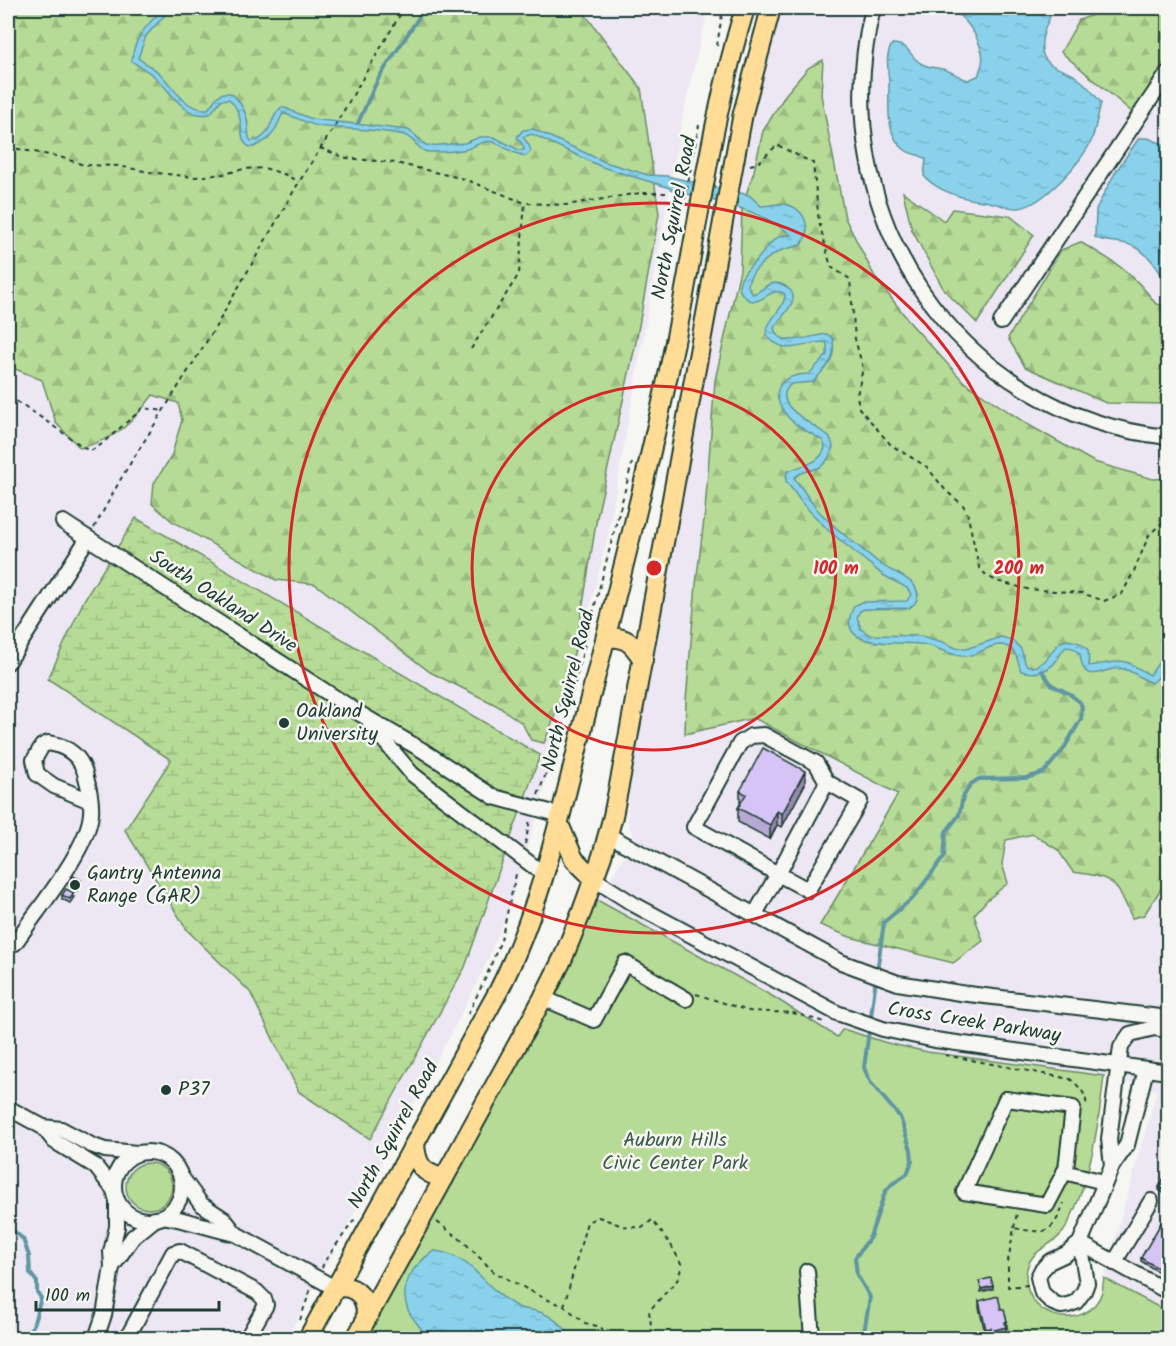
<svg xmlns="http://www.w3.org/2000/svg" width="1176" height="1346" font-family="Kalam,sans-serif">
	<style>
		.built { fill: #ece7f3 }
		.green { fill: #b6db96; stroke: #6a8c65; stroke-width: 1.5 }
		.forest { fill: url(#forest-firs); stroke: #6a8c65; stroke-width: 1.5 }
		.wetland { fill: url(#wetland-marsh); stroke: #6a8c65; stroke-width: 1.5 }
		.water { fill: url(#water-ripples); stroke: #5f96a2; stroke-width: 1.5 }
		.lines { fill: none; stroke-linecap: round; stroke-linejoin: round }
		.stream { stroke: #5f96a2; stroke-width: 4 }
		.minor-casing { stroke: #1f3d34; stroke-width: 18 }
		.major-casing { stroke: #1f3d34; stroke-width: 22 }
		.path { stroke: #1f3d34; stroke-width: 2; stroke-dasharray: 4.5 4.5; stroke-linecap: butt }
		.minor { stroke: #f6f6f2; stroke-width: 14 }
		.major { stroke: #ffdd96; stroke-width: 18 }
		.wall { fill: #b7a9d3; stroke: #1f3d34; stroke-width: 1.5 }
		.shaded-wall { fill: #9589ac; stroke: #1f3d34; stroke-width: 1.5 }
		.building { fill: #d5c4f5; stroke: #1f3d34; stroke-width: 1.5 }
		.ring { fill: none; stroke: #d62828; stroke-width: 3 }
		.poi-dot { fill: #1f3d34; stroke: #f6f6f2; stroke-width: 2 }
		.labels { text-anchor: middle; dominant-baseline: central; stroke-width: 5; stroke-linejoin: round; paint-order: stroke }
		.street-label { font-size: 20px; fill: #1f3d34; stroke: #f6f6f2 }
		.poi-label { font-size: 20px; fill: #1f3d34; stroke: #f6f6f2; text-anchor: start }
		.park-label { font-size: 20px; fill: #3d5d48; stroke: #f6f6f2 }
		.centre { fill: #d62828; stroke: #f6f6f2; stroke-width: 3 }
		.ring-label { font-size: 18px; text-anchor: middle; font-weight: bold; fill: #d62828; stroke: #f6f6f2; stroke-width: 5; stroke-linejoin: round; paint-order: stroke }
	</style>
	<defs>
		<pattern id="forest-firs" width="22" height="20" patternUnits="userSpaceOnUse" patternTransform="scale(1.5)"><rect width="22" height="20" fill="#b6db96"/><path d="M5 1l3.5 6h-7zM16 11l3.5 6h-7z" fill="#9cbd82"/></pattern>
		<pattern id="wetland-marsh" width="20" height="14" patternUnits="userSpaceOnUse" patternTransform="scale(1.5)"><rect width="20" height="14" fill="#b6db96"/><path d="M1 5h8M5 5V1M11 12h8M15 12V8" fill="none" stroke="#9cbd82"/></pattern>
		<pattern id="water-ripples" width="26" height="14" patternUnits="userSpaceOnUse" patternTransform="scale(1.5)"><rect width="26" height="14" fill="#8ad2ec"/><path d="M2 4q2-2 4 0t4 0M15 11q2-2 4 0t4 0" fill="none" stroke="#77b5cb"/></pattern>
	</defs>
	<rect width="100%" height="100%" fill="#f6f6f2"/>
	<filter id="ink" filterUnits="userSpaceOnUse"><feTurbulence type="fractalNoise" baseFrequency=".0167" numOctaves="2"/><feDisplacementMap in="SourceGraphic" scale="12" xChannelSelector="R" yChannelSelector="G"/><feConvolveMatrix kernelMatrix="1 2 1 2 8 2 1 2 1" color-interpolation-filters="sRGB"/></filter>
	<g filter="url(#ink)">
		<g class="built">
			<path d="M 8,8 L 708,8 L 683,114 L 607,540 L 536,819 L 507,913 L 486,964 L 457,1022 L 287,1338 L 8,1338 Z"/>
			<path d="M 779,8 L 1168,8 L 1168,1312 L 1104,1278 L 1157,1090 L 1104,1076 L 952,1056 L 887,1043 L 838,1037 L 772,996 L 597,900 L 635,839 L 627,820 L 630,779 L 635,746 L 740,164 Z"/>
		</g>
		<g class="green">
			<path d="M 597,900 L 772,996 L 837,1037 L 843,1029 L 887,1043 L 928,1052 L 1104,1076 C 1098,1128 1091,1179 1067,1226 C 1056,1248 1026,1247 1026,1277 C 1026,1321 1088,1333 1102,1292 C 1103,1288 1103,1282 1104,1278 L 1168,1312 L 1168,1334 L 1166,1338 L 362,1338 L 574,952 Z"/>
			<circle cx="149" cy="1186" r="23"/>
		</g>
		<g class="forest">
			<path d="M 8,8 L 577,8 L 581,9 L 641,88 L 659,214 L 636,342 L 597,517 L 577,642 L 560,703 L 544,743 L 531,740 L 522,723 L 496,705 L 430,672 L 315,584 L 276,580 L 173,522 L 152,504 L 154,483 L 171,457 L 182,420 L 178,403 L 153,395 C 130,425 118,438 80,448 L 56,423 L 42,380 L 8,366 Z"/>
			<path d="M 1112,8 L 1168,8 L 1168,59 L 1133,113 L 1061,52 L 1079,20 Z"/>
			<path d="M 823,60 L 821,95 L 845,218 L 875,277 L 912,325 L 964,382 L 1027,424 L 1094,462 L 1153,479 L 1168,478 L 1168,878 L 1144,915 L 1132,918 C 1115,879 1114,878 1073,872 L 1058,850 L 1033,834 L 1006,840 L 1002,864 L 1008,883 L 987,900 L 974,915 L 983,941 L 953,963 L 850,937 L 820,925 L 898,794 L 754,718 L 685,734 L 686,700 L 696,584 L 705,511 L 715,380 L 740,270 L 742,207 L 754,171 L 763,131 L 786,94 L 808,68 Z"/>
			<path d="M 903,192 L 944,221 L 952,209 L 1010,216 L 1034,235 L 977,323 L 944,290 L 912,230 Z"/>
			<path d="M 1080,242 C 1113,261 1133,272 1156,304 L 1168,306 L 1168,404 L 1106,403 L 1025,367 L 1008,338 L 1061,250 Z"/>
		</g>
		<path class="wetland" d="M 136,518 L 540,755 L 465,967 L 370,1139 L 299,1092 L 250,992 L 187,930 L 125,830 L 171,760 L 48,679 L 84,600 Z"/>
		<g class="water">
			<path d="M 165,8 L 171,8 L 146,36 L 138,58 C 144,63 152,67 158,72 C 174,86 183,110 208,109 C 215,101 219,89 232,94 C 241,102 247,114 248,126 C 249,133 247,135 251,141 C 273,140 269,115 282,107 L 312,119 L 408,130 C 417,135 422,144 428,146 L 465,143 L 480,137 L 494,137 L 519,150 L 524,150 L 524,147 L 517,137 L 523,130 L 533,129 L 605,162 L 648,175 L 667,176 L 749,195 L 761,206 C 767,206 774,204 781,204 C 803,205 814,227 801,245 C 795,247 788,248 782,250 C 769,256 736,280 753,294 C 761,292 763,287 770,284 C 776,282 783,284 788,288 C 803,300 780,317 774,328 C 778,350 813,335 827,334 L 833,339 C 836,363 826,366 813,382 L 791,384 C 766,406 823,428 830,438 C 832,441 832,444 833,447 C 823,479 807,464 794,478 C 802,488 808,498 816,508 C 834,529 858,545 879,563 C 889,571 906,575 914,585 C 920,594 919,602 909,608 L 864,609 L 860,611 L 857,617 L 861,629 L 870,635 L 921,636 L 943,642 L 956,648 L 966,649 L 1001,637 L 1012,640 L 1021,649 L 1026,665 L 1033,667 C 1052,660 1047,655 1058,644 C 1065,637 1083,641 1088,651 C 1089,655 1088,662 1089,666 L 1121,661 L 1129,663 L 1150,675 L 1168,649 C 1168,665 1164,673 1152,683 C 1142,680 1136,673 1127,670 C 1105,662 1084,692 1080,654 L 1073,648 L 1066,647 C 1061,651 1060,655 1057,660 C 1048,672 1035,675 1021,671 C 1018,663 1017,651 1008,647 C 994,639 978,657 964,656 C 949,656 935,645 920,644 C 896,641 832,651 854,606 L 862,602 L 907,601 L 911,594 L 907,588 L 883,575 L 829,531 L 802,503 L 786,481 L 787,472 C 801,464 820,466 825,447 L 823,441 C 812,433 797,428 788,417 C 767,392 779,375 809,374 L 827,355 L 827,343 C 814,339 799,351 784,347 C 744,333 786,314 785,294 C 770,284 760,310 746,298 C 727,283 753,266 761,255 C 770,244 774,234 791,235 C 760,208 713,201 675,191 L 667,187 L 602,167 L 532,134 L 523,137 L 529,145 L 531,151 L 526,156 C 513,155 505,146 493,142 C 482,140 476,146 467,149 C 456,152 441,152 430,152 C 418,152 416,139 404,135 C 376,128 346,130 318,126 C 306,123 295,117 283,113 L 274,132 L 267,140 L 254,147 C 250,147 248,147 245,143 C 238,135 246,115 229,99 L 221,100 L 210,114 C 184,119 172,92 156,78 C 149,71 139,67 132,61 C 133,38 149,22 165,8 Z"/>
			<path d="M 948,8 L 1054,8 C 1047,22 1033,51 1049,63 C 1057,69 1067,71 1075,76 C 1085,83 1093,92 1101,103 C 1098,114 1096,127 1092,139 C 1084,160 1043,205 1019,208 C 1008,209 994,202 983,201 C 963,199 937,191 924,176 L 926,159 C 920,154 911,155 905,150 C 885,136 889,106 889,85 C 889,70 884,58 892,44 C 913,45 907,56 922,64 C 931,69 939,67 946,70 C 953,72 960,78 968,80 L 978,76 C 981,68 984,60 982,52 C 977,34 965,16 948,8 Z"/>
			<path d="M 1139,138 L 1148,138 L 1168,146 L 1168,287 C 1159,268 1145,246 1122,243 C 1113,241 1103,242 1095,237 L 1096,209 L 1115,173 Z"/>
			<path d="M 434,1251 C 473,1254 485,1291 518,1307 C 523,1310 530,1309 536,1311 C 550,1314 564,1327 573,1338 L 426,1338 C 423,1328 413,1321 408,1310 C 398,1285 414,1264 434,1251 Z"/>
		</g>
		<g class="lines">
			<g class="stream">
				<path d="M 358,123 L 378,79 L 425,8"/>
				<path d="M 877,972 L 884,922 L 913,898 L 944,857 L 946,832 L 959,815 L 963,797 L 971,784 L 979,779 L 1026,778 L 1036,775 L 1044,772 L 1063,750 L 1081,719 L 1082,707 L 1080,702 L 1068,693 L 1052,685 L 1042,671"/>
				<path d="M 8,1226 L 23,1239 L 29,1256 L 30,1273 L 37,1282 L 37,1292 L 41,1298 L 33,1326 L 23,1338"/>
				<path d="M 863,1338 L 870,1297 L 857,1275 L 855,1258 L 870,1237 L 885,1192 L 892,1184 L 907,1174 L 912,1161 L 911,1150 L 900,1117 L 871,1083 L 864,1068 L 876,979"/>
			</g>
			<g class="minor-casing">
				<g id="minor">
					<path d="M 873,8 C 822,212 956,415 1168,437"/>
					<path d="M 1001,322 L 1168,73"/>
					<path d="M 63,522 L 362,715 L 422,750 L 494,797 L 561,815"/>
					<path d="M 8,662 L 88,538"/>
					<path d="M 370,724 L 412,774 L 545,875"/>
					<path d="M 608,835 L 841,962 L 898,983 L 960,993 L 1168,1018"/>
					<path d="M 594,879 L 635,905 L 837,1013 L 883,1029 L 935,1040 L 1168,1072"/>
					<path d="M 755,914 L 778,874 L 694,827 L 740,743 L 751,736 L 764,735 L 816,763 L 827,782 L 860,801 L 808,890 L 778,874 L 827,782"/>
					<path d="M 8,938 L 15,943 C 36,911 89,849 91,813 C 92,802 89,788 86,777 C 82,757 68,746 48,743 L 42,746 L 34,760 L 37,774 L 54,786 L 90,801"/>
					<path d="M 543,998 L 594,1020 L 625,963 L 686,999"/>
					<path d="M 1006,1099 L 1073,1108 L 1066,1169 L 1047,1205 L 964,1192 Z"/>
					<path d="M 8,1108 L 43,1127 L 54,1141 L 95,1166 L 114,1190"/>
					<path d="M 43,1127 L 61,1129 L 91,1145 L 105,1150 L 137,1153"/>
					<circle cx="148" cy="1186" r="34"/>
					<path d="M 1112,1166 L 1109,1139 L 1121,1047 L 1130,1034 L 1154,1028 L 1168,1030"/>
					<path d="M 1064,1172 L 1104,1182"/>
					<path d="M 182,1178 L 201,1204 L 224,1219 L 236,1234"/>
					<path d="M 163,1216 C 189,1220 211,1229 236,1234 L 335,1288"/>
					<path d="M 1080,1243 L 1066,1254 L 1049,1262 L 1041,1271 L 1038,1277 L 1042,1293 L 1053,1303 L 1061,1306 L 1068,1305 L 1076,1302 L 1084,1291 L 1087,1283 L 1080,1243 L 1112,1166 L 1127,1145 L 1146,1069"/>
					<path d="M 1080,1243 L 1168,1292"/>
					<path d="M 1114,1263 L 1151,1201"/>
					<path d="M 112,1267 L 133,1237 L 155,1219"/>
					<path d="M 807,1271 L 812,1338"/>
					<path d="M 96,1338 L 104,1315 L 112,1267 L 111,1252 L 117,1227 L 117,1200"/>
					<path d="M 127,1338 L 173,1253 L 180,1251 L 257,1292 L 264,1299 L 266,1305 L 247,1338"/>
				</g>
			</g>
			<g class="major-casing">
				<g id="major">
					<path d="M 606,639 C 625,634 634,645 643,660"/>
					<path d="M 559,824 L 574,859 L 594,879"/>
					<path d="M 415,1143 C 416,1165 423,1174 444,1178"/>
					<path d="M 335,1288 C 358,1283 369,1301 365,1321"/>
					<path d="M 308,1338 L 499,990 C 543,903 562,808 586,714 C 618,589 650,464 676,337 C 698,227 712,115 745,8"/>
					<path d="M 356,1338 L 543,998 L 563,958 L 582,911 L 602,856 L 613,816 L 624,760 L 743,113 L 771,8"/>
				</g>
			</g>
			<g class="path">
				<path d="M 717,46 L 723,8"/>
				<path d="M 8,147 L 60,157 L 84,165 L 119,166 L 149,172 L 195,177 L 223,174 L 244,169 L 264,168 L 284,174 L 299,182"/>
				<path d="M 320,148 L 346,158 L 396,163 L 464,179 L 525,203 L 566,205 L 640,193 L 669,193"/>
				<path d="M 750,165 L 758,163 L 777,145 L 813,163 L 819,222 L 831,267 L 850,279 L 855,339 L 863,368 L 857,395 L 859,408 L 891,445 L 927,467 L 946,491 L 963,505 L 967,512 L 979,567 L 986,575 L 996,581 L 1027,589 L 1082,593 L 1104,601 L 1122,594 L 1134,571 L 1149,535 L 1168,517"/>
				<path d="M 685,199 L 699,125"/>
				<path d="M 471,349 L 519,274 L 525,203"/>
				<path d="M 8,397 L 23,405 L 89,451 L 97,448 L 143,408 L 164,411"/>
				<path d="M 94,528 L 123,475 L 215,328 L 299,182 L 333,129 L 404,8"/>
				<path d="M 538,795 L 564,724 L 632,463"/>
				<path d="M 525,844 L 530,820"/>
				<path d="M 696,994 L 749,1011 L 793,1013 L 824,1022"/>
				<path d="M 468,1014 L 486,977 L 501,940 L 517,870"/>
				<path d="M 945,1055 L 1070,1079 C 1079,1086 1088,1095 1086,1107"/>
				<path d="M 437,1222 L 464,1242 L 494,1272 L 546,1299 L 564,1306 L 585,1323 L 601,1327 L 607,1338"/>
				<path d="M 1014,1228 L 1017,1213"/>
				<path d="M 322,1268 L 324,1262 L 357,1216"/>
				<path d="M 1028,1285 L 1008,1287 L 1008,1261 L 1014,1228 C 1046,1234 1052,1235 1064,1203"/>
				<path d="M 564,1306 L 587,1222 L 599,1217 L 622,1226 L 642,1228 L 652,1220 L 671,1245 L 682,1265 L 678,1279 L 649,1311 L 653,1338"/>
				<path d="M 300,1320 L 311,1288"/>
			</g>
			<use href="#minor" class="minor"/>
			<use href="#major" class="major"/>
		</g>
		<g class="wall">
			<path d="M 805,784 L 782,827 L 777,825 L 770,839 L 738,822 L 738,808 L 740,804 L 740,791 Z"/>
			<path d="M 69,882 L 81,884 L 77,891 L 69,886 Z"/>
			<path d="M 62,895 L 74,897 L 70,903 L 62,899 Z"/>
			<path d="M 1168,1167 L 1168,1196 L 1159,1190 L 1159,1187 L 1167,1173 L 1167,1170 Z"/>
			<path d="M 1168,1211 L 1168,1278 L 1141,1261 L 1141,1258 Z"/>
			<path d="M 979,1301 L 1007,1328 L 1006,1328 L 1006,1334 L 991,1337 L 991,1335 L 986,1336 L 979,1308 Z"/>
		</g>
		<g class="shaded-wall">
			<path d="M 805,771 L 805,784 L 782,827 L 782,814 Z"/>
			<path d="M 777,811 L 777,825 L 770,839 L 770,825 Z"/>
			<path d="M 993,1286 L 993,1289 L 981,1292 L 981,1289 Z"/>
			<path d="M 1007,1321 L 1007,1328 L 1006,1328 L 1006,1334 L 991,1337 L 991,1331 L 1005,1322 Z"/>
			<path d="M 991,1328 L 991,1335 L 986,1336 L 986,1329 Z"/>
		</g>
		<g class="building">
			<path d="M 763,748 L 805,771 L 782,814 L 777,811 L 770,825 L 738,808 L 746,794 L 740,791 Z"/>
			<path d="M 73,876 L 81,880 L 77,887 L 69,882 Z"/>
			<path d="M 66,889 L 74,893 L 70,899 L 62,895 Z"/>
			<path d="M 1168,1167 L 1168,1193 L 1159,1187 L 1168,1171 L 1167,1170 Z"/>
			<path d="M 1168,1211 L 1168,1274 L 1141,1258 Z"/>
			<path d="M 991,1278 L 993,1286 L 981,1289 L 979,1281 Z"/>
			<path d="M 998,1296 L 1001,1309 L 1004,1309 L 1007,1321 L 1005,1322 L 1006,1327 L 991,1331 L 991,1328 L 986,1329 L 979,1301 Z"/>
		</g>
	</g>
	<g class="ring">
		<circle cx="654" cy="568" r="182"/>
		<circle cx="654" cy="568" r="365"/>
	</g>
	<g class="poi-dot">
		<circle cx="284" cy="723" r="6"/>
		<circle cx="75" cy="885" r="6"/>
		<circle cx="166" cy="1090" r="6"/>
	</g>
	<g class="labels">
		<g class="street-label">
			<text transform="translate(675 218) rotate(-79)">North Squirrel Road</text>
			<text transform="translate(223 602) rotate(33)">South Oakland Drive</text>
			<text transform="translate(569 691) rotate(-76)">North Squirrel Road</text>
			<text transform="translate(974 1023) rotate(9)">Cross Creek Parkway</text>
			<text transform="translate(394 1135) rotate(-61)">North Squirrel Road</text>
		</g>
		<g class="poi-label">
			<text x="296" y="712">Oakland<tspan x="296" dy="23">University</tspan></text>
			<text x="87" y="874">Gantry Antenna<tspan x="87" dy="23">Range (GAR)</tspan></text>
			<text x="178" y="1090">P37</text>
		</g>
		<g class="park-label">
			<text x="675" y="1141">Auburn Hills<tspan x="675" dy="23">Civic Center Park</tspan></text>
		</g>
	</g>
	<circle cx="654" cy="568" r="9" class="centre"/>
	<g class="ring-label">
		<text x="836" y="574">100 m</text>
		<text x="1019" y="574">200 m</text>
	</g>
	<rect width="1176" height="1346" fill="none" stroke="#f6f6f2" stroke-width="30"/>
	<rect x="15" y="15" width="1146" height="1316" fill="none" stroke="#1f3d34" stroke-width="2" filter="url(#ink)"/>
	<path d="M36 1301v9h183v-9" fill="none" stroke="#1f3d34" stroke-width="3"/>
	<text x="45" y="1301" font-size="18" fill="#1f3d34" stroke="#f6f6f2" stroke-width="4.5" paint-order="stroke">100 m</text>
</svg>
